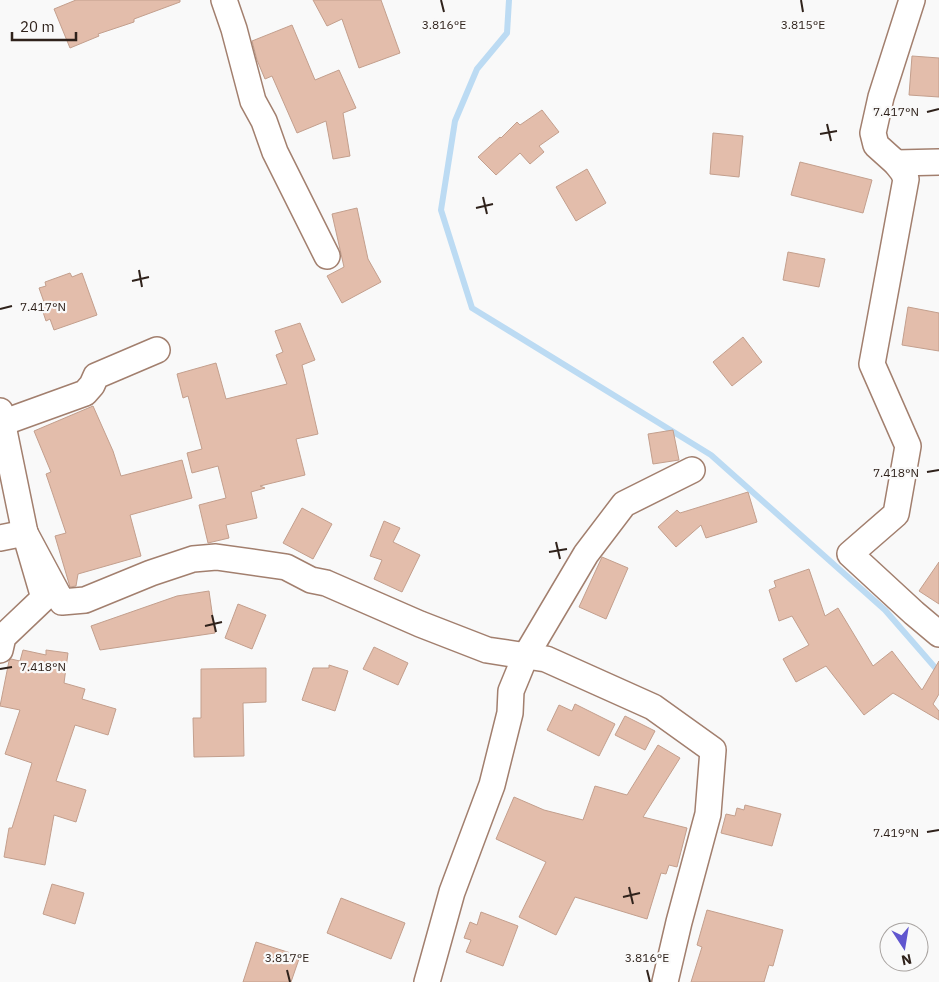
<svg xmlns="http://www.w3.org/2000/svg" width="939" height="982" font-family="'IBM Plex Sans',sans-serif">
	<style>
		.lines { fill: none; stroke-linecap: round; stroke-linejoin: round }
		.stream { stroke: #bcdbf3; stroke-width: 6 }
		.building { fill: #e3bdab; stroke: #c39f8d }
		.minor-casing { stroke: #a27f6e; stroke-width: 28 }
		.minor { stroke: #fff; stroke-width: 25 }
		.ticks { fill: none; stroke: #2f221b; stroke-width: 2 }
		.ticks-label { font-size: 12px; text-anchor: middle; fill: #2f221b; stroke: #f9f9f9; stroke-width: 4.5; stroke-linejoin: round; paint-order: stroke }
	</style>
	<rect width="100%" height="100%" fill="#f9f9f9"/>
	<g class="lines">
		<path class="stream" d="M 509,0 L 507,33 L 477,69 L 455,121 L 441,210 L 472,308 L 711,455 L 885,610 L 939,672"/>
	</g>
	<g class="building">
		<path d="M 76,0 L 180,0 L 180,2 L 134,19 L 134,22 L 98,34 L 99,36 L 70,48 L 54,9 Z"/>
		<path d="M 313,0 L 381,0 L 400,53 L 359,68 L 342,19 L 327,26 Z"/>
		<path d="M 292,25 L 315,80 L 339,70 L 356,108 L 343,113 L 350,156 L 333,159 L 326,121 L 297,133 L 272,76 L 265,79 L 257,60 L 252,41 Z"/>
		<path d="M 912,56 L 939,58 L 939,97 L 909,95 Z"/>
		<path d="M 542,110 L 559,132 L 539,146 L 544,152 L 530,164 L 520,153 L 496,175 L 478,157 L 500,137 L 501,138 L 517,122 L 520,125 Z"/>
		<path d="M 713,133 L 743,136 L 739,177 L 710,174 Z"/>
		<path d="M 800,162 L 872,180 L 863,213 L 791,195 Z"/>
		<path d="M 587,169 L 606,203 L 576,221 L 556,187 Z"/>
		<path d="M 357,208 L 368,259 L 381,282 L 342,303 L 327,276 L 344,267 L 332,214 Z"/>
		<path d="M 788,252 L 825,259 L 819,287 L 783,280 Z"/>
		<path d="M 70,273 L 72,277 L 82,273 L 97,315 L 54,330 L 50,319 L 46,321 L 40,303 L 44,302 L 39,288 L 46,286 L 45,282 Z"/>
		<path d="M 908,307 L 939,313 L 939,351 L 902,345 Z"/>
		<path d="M 300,323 L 315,360 L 302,365 L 318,434 L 296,439 L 305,475 L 260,486 L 265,488 L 251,492 L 257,518 L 226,525 L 229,538 L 208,543 L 199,505 L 226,498 L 218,466 L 192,473 L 187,453 L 202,449 L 188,396 L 183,398 L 177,374 L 216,363 L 226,399 L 287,384 L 276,355 L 283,352 L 275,331 Z"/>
		<path d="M 743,337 L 762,362 L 732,386 L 713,362 Z"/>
		<path d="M 93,406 L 113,451 L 121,476 L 182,460 L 192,498 L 130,515 L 141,556 L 78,574 L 76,586 L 70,587 L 55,536 L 66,533 L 46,474 L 51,472 L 34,431 Z"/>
		<path d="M 673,430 L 679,460 L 653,464 L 648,434 Z"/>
		<path d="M 748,492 L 757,522 L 706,538 L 701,525 L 676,547 L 658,527 L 677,510 L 680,513 Z"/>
		<path d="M 302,508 L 332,524 L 313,559 L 283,543 Z"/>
		<path d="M 384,521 L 400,528 L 393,542 L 420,555 L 402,592 L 374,579 L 382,560 L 370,556 Z"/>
		<path d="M 602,557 L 628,568 L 606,619 L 579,607 Z"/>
		<path d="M 939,562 L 939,604 L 919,591 Z"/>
		<path d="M 809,569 L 825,616 L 838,608 L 873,666 L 892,651 L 922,690 L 939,661 L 939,694 L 933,704 L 939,711 L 939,720 L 893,693 L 864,715 L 826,666 L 796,682 L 783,659 L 809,645 L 792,616 L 779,621 L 769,590 L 776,587 L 774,581 Z"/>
		<path d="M 209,591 L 215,633 L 100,650 L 91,626 L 177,596 Z"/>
		<path d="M 238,604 L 266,615 L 252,649 L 225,638 Z"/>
		<path d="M 374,647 L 408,663 L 398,685 L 363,669 Z"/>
		<path d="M 23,650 L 46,655 L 46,650 L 68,653 L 64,683 L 85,689 L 82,699 L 116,709 L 108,735 L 75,725 L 56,781 L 86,790 L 76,822 L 54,815 L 45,865 L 4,857 L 9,828 L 12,828 L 32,763 L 5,754 L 20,710 L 0,706 L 9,661 L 11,659 L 20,661 Z"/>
		<path d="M 329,665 L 348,671 L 335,711 L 302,700 L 313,668 L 329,668 Z"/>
		<path d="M 266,668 L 266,702 L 243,703 L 244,756 L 194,757 L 193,718 L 201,718 L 201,669 Z"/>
		<path d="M 575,704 L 615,724 L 599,756 L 547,730 L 559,705 L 572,711 Z"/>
		<path d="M 625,716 L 655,731 L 645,750 L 615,735 Z"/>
		<path d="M 658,745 L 680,758 L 643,817 L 687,828 L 677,867 L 669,865 L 666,874 L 661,873 L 647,919 L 575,897 L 556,935 L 519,917 L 546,862 L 496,839 L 514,797 L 544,810 L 583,820 L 595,786 L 627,795 Z"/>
		<path d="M 745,805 L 781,814 L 772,846 L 721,833 L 726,814 L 735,816 L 737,808 L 744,810 Z"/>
		<path d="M 52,884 L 84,893 L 75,924 L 43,914 Z"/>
		<path d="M 341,898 L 405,923 L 391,959 L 327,933 Z"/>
		<path d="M 707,910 L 783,930 L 773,966 L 769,965 L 764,982 L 691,982 L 702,947 L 697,945 Z"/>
		<path d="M 481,912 L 518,926 L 503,966 L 466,952 L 471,940 L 464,938 L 470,922 L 477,925 Z"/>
		<path d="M 256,942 L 300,956 L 291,982 L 243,982 Z"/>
	</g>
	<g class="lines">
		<g class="minor-casing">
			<g id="minor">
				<path d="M 224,0 L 234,29 L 253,101 L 264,121 L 275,152 L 327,256"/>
				<path d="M 912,0 L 881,97 L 873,133 L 876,145 L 896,163 L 903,172 L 906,179 L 872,364 L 908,446 L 896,514 L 850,554 L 914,613 L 939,634"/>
				<path d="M 896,163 L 939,162"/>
				<path d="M 0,411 L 25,533 L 44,598 L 3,637 L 0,650"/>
				<path d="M 2,423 L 85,393 L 92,385 L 96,376 L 157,350"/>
				<path d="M 25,533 L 62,602 L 85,600 L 151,573 L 193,559 L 216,557 L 286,567 L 311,580 L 326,583 L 420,624 L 487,650 L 546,659 L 653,707 L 713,750 L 708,814 L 679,922 L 665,982"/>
				<path d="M 0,538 L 25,533"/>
				<path d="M 427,982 L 452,892 L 492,785 L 510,713 L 511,691 L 525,657 L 586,554 L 624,504 L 692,470"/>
			</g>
		</g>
		<use href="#minor" class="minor"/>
	</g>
	<path class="ticks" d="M 441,0 L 444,12M 801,0 L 803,12M 927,112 L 939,109M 827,124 L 831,141M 820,134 L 837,131M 483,197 L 487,214M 476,208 L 493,204M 139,270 L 142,287M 132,281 L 149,277M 0,309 L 12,306M 927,472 L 939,470M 556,542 L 560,559M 549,552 L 567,549M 212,615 L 216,632M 205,626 L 222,622M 0,669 L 12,667M 927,832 L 939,830M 629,887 L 633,904M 623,897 L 640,893M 287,970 L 290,982M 647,970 L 650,982"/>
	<g class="ticks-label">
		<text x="444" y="29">3.816°E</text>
		<text x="803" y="29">3.815°E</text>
		<text x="896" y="116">7.417°N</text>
		<text x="43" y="311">7.417°N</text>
		<text x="896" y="477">7.418°N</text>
		<text x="43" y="671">7.418°N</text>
		<text x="896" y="837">7.419°N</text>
		<text x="287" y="962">3.817°E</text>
		<text x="647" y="962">3.816°E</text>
	</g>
	<g transform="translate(904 947) rotate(168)"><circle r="24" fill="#f9f9f9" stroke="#a8a3a0"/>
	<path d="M0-4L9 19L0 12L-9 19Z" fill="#6056cf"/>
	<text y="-8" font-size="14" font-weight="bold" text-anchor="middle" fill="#2f221b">N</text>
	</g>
	<path d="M12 32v8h64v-8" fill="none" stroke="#2f221b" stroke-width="2.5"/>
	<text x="20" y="32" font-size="15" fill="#2f221b" stroke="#f9f9f9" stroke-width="4" paint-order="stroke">20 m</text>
</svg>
